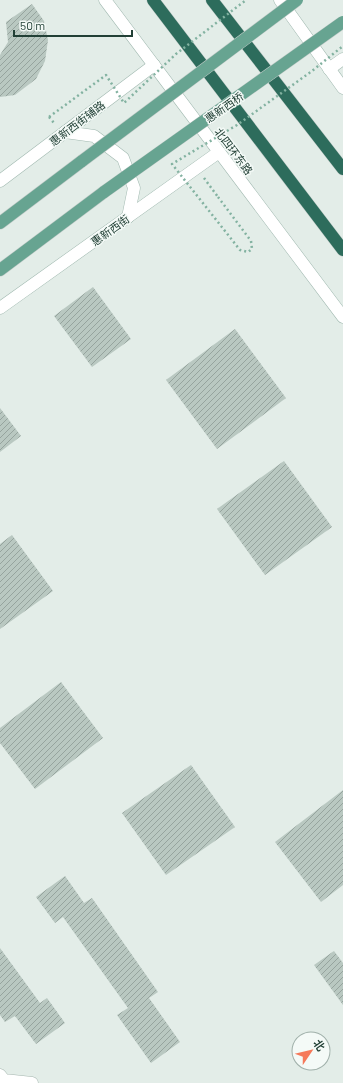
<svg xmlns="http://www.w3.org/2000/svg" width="343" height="1083" font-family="Barlow,'Noto Sans SC',sans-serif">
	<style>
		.building { fill: url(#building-hatch) }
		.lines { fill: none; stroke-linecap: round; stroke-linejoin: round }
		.street-casing { stroke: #a5b6af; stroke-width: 13 }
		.secondary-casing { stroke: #a1b9b0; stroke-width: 13 }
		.primary-casing { stroke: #c1cac7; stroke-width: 13 }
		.highway-casing { stroke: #c1cac7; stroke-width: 13 }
		.path { stroke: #83b2a1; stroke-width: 2.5; stroke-dasharray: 2 3; stroke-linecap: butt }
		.street { stroke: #fff; stroke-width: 12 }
		.secondary { stroke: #fff; stroke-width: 12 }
		.primary { stroke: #67a491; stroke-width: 12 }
		.highway { stroke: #2d6c5c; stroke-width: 12 }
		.primary-bridge-casing { stroke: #c1cac7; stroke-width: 13; stroke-linecap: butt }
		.path-bridge { stroke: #83b2a1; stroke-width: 2.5; stroke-dasharray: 2 3; stroke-linecap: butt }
		.primary-bridge { stroke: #67a491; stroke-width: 12 }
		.labels { text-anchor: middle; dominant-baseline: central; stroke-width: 3; stroke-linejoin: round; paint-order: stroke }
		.street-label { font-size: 11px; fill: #224036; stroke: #f4faf7 }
	</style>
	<defs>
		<pattern id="building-hatch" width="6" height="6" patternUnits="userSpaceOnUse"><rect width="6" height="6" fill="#b9c8c1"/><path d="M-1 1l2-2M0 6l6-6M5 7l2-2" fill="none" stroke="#96a49e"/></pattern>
	</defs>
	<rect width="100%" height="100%" fill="#e3ede8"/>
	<g class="building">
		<path d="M 32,4 L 44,21 L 48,40 L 45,61 L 36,79 L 15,95 L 0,97 L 0,55 L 8,42 L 6,22 Z"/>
		<path d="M 93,287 L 131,339 L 92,367 L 54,316 Z"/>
		<path d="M 235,329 L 286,398 L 217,449 L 166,380 Z"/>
		<path d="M 0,408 L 21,436 L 0,452 Z"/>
		<path d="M 284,461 L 332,527 L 265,575 L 217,509 Z"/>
		<path d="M 12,535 L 53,591 L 0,629 L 0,544 Z"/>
		<path d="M 61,682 L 103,738 L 35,789 L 0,743 L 0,728 Z"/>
		<path d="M 191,765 L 235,827 L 166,875 L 122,813 Z"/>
		<path d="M 343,790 L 343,885 L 321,902 L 275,842 Z"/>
		<path d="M 65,876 L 84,903 L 92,898 L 158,992 L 149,998 L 180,1042 L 151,1063 L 117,1015 L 128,1008 L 63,917 L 55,923 L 36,897 Z"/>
		<path d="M 0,948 L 40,1003 L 47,998 L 65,1023 L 36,1044 L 15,1016 L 5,1022 L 0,1015 Z"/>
		<path d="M 334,951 L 343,963 L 343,1005 L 314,965 Z"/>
	</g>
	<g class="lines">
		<g class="street-casing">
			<path id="street" d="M 0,1075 L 4,1080 L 32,1083"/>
		</g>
		<g class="secondary-casing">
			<g id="secondary">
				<path d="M 105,0 L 343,317"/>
				<path d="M 280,0 L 343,88"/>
				<path d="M 329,69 L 343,59"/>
				<path d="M 65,132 L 94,136 L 123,158 L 134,188 L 128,217"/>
				<path d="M 0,181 L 154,65"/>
				<path d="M 0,308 L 219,152"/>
			</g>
		</g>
		<g class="primary-casing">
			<g id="primary">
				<path d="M 0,223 L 82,161"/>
				<path d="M 0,270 L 104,192"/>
			</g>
		</g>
		<g class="highway-casing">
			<g id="highway">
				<path d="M 153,0 L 343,250"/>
				<path d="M 212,0 L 343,169"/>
			</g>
		</g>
		<g class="path">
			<path d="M 49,117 L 54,123"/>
			<path d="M 204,178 L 218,197"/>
		</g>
		<use href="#street" class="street"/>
		<use href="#secondary" class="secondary"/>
		<use href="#primary" class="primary"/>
		<use href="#highway" class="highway"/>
		<g class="primary-bridge-casing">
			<g id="primary-bridge">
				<path d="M 82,161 L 297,0"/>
				<path d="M 104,192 L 343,22"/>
			</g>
		</g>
		<g class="path-bridge">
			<path d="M 49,117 L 106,75 L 124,103 L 176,54 L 246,0"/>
			<path d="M 218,197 L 251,241 L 252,249 L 248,252 L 240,250 L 172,164 L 237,125 L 312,71 L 343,46"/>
		</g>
		<use href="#primary-bridge" class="primary-bridge"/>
	</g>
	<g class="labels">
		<g class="street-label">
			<text transform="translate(224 107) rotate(-35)">惠新西桥</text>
			<text transform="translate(77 123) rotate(-37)">惠新西街辅路</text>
			<text transform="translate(234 151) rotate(53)">北四环东路</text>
			<text transform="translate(110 230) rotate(-36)">惠新西街</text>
		</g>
	</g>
	<g transform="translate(311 1051) rotate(55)"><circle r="19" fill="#f4faf7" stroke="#a0b0aa"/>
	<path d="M0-3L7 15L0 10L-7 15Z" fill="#f5795a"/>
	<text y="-6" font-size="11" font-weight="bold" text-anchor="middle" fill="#224036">北</text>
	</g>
	<path d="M14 30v6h118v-6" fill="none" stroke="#224036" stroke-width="2"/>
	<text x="20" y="30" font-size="12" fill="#224036" stroke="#f4faf7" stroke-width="3" paint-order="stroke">50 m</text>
</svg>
